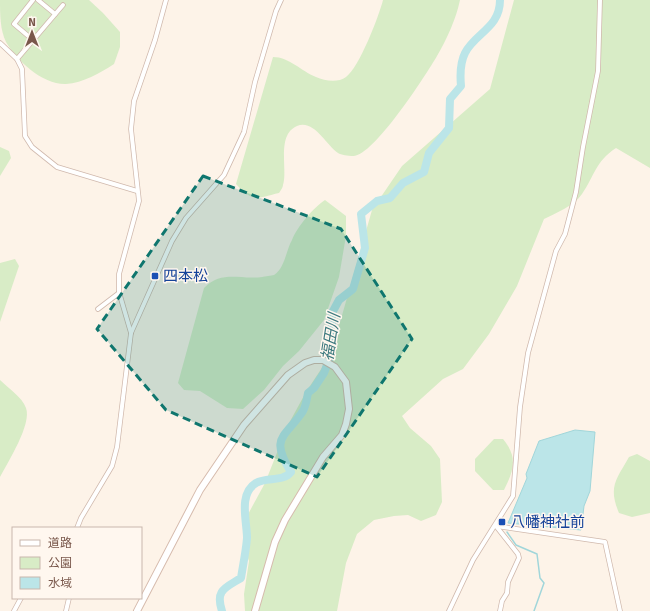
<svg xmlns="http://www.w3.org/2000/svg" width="650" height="611" font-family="Signika,'Noto Sans JP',sans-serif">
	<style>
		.green { fill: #d8ecc6 }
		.water { fill: #bbe5e8; stroke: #a1d6da }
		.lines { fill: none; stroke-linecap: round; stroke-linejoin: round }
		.stream { stroke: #a1d6da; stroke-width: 1.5 }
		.river { stroke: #bbe5e8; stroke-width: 8 }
		.street-casing { stroke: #d0b9ad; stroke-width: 5.5 }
		.secondary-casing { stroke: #d6bbad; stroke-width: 8 }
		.street { stroke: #fff; stroke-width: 4 }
		.secondary { stroke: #fff; stroke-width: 6 }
		.marked { fill: #0f766e; fill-opacity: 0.2; stroke: #0f766e; stroke-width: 3; stroke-dasharray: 8 5; stroke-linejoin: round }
		.transit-dot { fill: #1a4fb4; stroke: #fff7ef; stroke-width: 1.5 }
		.labels { text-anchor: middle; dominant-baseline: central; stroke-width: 3; stroke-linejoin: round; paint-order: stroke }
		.transit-label { font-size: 15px; fill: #164399; stroke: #fff7ef; text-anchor: start }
		.water-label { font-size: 16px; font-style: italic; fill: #3d797e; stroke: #fff7ef }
	</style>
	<rect width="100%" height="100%" fill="#fdf3e8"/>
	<g class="green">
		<path d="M 0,0 L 89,0 L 103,13 L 120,32 L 120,47 L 114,64 C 100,73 83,83 66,84 C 43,85 17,61 6,42 C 0,30 0,14 0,0 Z"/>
		<path d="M 383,0 L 460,0 C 456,19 447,39 437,56 C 426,75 373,157 353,156 C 348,156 341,155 338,153 C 326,145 314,119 297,126 C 276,135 288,169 283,185 C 283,187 281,190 279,193 C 257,198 253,203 236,184 L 273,57 C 289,57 301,71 316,77 C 325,81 338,83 346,77 C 359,68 379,16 383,0 Z"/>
		<path d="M 514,0 L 650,0 L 650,168 L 616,148 C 595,162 595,175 582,194 C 574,206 556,213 544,219 L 517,286 L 489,334 L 463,369 L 443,379 L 402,416 L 410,428 L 431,446 L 440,459 L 442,502 L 436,515 L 421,521 L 408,515 L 394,516 L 374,520 L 357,534 L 346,563 L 337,611 L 245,611 L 244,594 L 249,561 L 244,547 L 246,518 L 265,483 L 288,425 L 306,392 L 331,354 L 372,210 L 402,166 L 490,89 Z"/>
		<path d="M 0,147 L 9,151 L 11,158 L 0,176 Z"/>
		<path d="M 325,200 L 346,216 L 346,236 L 339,277 L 324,320 L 299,351 L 283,366 L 264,390 L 243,409 L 227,408 L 200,391 L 184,390 L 178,383 L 204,288 C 222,270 239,280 262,277 C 265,276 271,276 274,275 C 285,268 286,250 292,240 C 297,227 314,207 325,200 Z"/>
		<path d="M 15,259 L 19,266 L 0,322 L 0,263 Z"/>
		<path d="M 0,380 C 8,388 22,397 26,408 C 32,424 8,462 0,477 Z"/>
		<path d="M 494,439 L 503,439 C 518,457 514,470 504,490 L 493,490 L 475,471 L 475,459 Z"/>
		<path d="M 637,454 L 650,461 L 650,513 L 632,517 L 619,513 C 608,487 616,480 629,457 Z"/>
	</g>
	<path class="water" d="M 575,430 L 595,432 L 590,491 L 584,506 L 581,530 L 508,523 L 527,478 L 526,474 L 539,441 Z"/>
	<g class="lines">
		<path class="stream" d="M 507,532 L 516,545 L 537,554 L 540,578 L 544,583 L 534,611"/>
		<path class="river" d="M 222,611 C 215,590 225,588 241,578 C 243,565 246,551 247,538 C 247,521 238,494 256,483 C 267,477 283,482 291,472 C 269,437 285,438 303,411 C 306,406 307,398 308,393 L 314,388 L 324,373 L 329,360 L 332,345 L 332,313 L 339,300 L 353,289 L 365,248 L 361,214 L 377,201 L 390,198 L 403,183 L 424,172 L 429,153 L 449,128 L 450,99 L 461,86 C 460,75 460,63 465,53 C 475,33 500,28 500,0"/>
		<g class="street-casing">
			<g id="street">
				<path d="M 33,0 L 14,24 L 33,40"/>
				<path d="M 38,0 L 55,14"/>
				<path d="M 0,43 L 17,59 L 22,69 L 25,136 L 32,147 L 57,167 L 137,191"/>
				<path d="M 17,59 L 63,5"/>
				<path d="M 98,309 L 119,293"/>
				<path d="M 131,333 L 119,292 L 119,274 L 139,201 L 131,129 L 134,101 L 155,40 L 166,0"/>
				<path d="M 496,526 L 605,542 L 620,611"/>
				<path d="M 496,526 L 518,554 L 519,558 L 508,582 L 507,593 L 502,601 L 500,611"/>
				<path d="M 77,528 L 81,518 L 112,466 L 117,447 L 131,333 L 172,241 L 186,218 L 224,175 L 244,132 L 255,82 L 276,11 L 281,0"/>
				<path d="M 14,611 L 21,598"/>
				<path d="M 66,611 L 69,598"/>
				<path d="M 449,611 L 473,560 L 513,496 L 520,407 L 528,353 L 556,251 L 565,234 L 576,192 L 583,147 L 598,71 L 600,0"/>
			</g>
		</g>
		<g class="secondary-casing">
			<path id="secondary" d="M 137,611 L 200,490 L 244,425 L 288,375 L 305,363 L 314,360 L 323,360 L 335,367 L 346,382 L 349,409 L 346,424 L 342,435 L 323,457 L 285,520 L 275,542 L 255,611"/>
		</g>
		<use href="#street" class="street"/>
		<use href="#secondary" class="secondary"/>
	</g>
	<path class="marked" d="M 203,176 L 341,229 L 412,339 L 317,477 L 166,410 L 97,329 Z"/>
	<g class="transit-dot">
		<rect x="151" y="272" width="8" height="8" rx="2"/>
		<rect x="498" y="518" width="8" height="8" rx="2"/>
	</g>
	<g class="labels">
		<g class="transit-label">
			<text x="163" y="276">四本松</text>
			<text x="510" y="522">八幡神社前</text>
		</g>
		<g class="water-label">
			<text transform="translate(331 337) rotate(-81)">福田川</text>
		</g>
	</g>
	<rect x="12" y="527" width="130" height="72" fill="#fff7ef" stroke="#c9b7ad"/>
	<rect x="20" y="540" width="20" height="6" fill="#ffffff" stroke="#c9b7ad"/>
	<text x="48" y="547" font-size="12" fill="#79574b">道路</text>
	<rect x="20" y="557" width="20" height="12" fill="#d8ecc6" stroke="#c9b7ad"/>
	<text x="48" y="567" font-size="12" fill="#79574b">公園</text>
	<rect x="20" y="577" width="20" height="12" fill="#bbe5e8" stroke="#c9b7ad"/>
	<text x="48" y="587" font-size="12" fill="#79574b">水域</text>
	<g transform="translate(32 32)" stroke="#fff7ef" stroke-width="3" paint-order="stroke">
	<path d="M0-3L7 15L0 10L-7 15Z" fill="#79574b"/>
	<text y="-6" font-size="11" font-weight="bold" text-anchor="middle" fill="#79574b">N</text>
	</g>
</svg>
